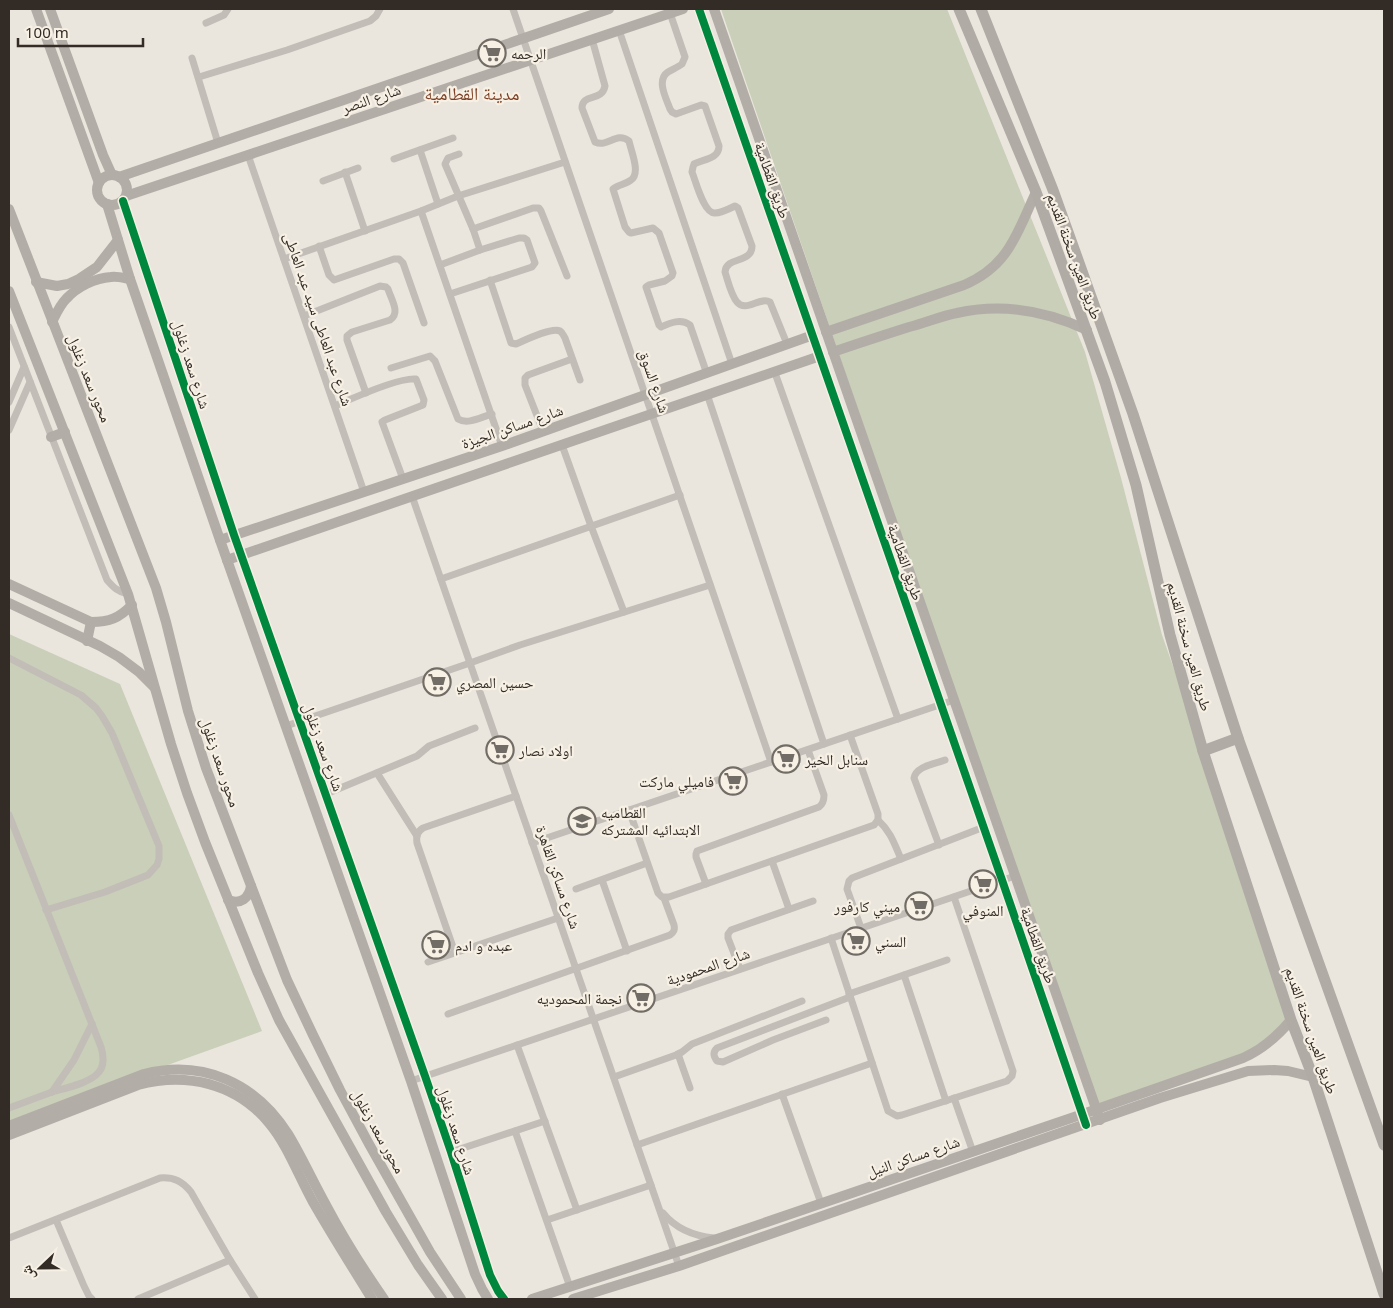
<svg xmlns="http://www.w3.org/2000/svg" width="1393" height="1308" font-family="'Noto Sans','Noto Naskh Arabic',sans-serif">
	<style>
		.green { fill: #c9cfb8 }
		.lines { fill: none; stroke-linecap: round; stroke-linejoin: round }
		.street { stroke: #c2bdb7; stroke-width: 7 }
		.secondary { stroke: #b3ada7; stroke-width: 10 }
		.primary { stroke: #b1aba6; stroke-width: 11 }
		.cycleway-casing { stroke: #f7f0e4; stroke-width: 11 }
		.cycleway { stroke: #00873e; stroke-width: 8 }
		.labels { text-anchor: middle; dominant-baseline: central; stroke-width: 4.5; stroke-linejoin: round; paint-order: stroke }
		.poi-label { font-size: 15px; fill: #322b26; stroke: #f7f0e4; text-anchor: start }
		.street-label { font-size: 15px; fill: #322b26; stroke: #f7f0e4 }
		.quarter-label { font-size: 18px; fill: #7c3f24; stroke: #f7f0e4 }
	</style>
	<rect width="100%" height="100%" fill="#eae5dd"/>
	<g class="green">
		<path d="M 721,9 L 947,9 L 1085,352 L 1121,478 L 1162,635 L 1203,751 L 1288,1024 L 1231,1062 L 1097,1109 Z"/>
		<path d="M 9,634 L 120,684 L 262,1031 L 9,1122 Z"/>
	</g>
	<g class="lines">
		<g class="street">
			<path d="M 513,9 L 771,762"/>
			<path d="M 670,13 L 685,57 L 682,64 C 678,67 673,69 668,72 C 656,80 666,98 670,109 L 672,112 L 676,114 L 701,105 L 705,106 L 719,146 C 719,159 704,159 694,164 L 693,167 L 692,172 C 696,182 704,214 715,213 C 721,213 729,209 735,206 L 738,208 L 752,246 C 752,264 726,256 725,272 C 728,281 731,295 737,302 C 746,313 760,296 770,302 L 787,344"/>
			<path d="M 206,23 L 224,15 L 228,9"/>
			<path d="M 619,30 L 732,364"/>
			<path d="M 592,39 L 605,86 C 602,102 582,93 582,108 L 595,142 C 608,148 616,131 629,141 C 631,151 641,173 631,180 C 626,184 618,185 613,189 L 625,227 L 629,232 L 631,233 L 653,228 L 659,233 L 673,273 L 672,276 L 665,281 L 649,285 L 646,287 L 659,325 L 661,327 C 670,323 681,318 690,325 L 707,374"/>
			<path d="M 192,58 L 218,143"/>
			<path d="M 199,77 L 287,50 L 370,21 L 376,16 L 380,9"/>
			<path d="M 420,150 L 438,204"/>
			<path d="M 459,154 L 448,158 L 445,164 L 473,229 L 480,250"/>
			<path d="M 248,155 L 364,492"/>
			<path d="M 394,159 L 453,138"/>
			<path d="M 345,172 L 365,231"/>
			<path d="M 323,181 L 358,168"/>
			<path d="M 421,211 L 502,446"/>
			<path d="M 473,229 L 533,208 L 539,208 L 541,211 L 567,276"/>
			<path d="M 319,246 L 329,275 L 334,280 L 394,259 L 399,259 L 403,263 L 424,323"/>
			<path d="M 284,259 L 421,211 L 458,196 L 565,162"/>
			<path d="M 440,265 L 480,250 L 519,238 L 524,238 L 527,240 L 535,263 L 532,267 L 450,294"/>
			<path d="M 490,280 L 511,343 L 516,344 C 525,340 552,327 560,331 C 563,333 563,335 565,338 L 580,380"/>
			<path d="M 304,316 L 380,286 L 386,287 L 388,289 C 391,299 401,313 390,320 L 352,332 L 347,336 L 347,340 L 366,393"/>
			<path d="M 9,327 L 107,580 C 113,587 118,592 128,594"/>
			<path d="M 391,368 L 430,356 L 435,361 L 458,419 C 468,425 481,417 492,414"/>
			<path d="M 775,373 L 898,719"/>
			<path d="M 707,394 L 824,744"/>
			<path d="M 9,402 L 24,367"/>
			<path d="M 335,406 C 353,398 399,377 416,379 L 424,400 L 423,405 L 385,420 L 382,422 L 403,479"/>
			<path d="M 9,430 L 30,382"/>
			<path d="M 543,431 L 525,385 L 525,378 L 528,375 L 572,359"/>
			<path d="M 562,445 L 591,526 L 624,612"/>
			<path d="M 412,496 L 679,1266"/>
			<path d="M 441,579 L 680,495"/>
			<path d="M 9,658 L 81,695 L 96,708 L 102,716 L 112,733 L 159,846 L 159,859 L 157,865 L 148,875 L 105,892 L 46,910"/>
			<path d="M 286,726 L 470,663 L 520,645 L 710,585"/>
			<path d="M 377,773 L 417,836"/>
			<path d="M 326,794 L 417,756 L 429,746 L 475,728"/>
			<path d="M 629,810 L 658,893 L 662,897 L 669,897 L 874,825 L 878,820 L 878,814 L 850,735"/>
			<path d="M 9,815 L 101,1047 C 104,1057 105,1068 96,1075 C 86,1084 65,1088 52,1092 C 38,1097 23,1103 9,1108"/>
			<path d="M 878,820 C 891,832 894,843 901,859"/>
			<path d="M 532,843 L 954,700"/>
			<path d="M 939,845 L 914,778 C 916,766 935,764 945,760"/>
			<path d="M 772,861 L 789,909"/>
			<path d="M 602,880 L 627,951"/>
			<path d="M 706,884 L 696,857 L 696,854 L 697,851 L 819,807 C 823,804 824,800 824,795 L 808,750"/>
			<path d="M 576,889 L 647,863"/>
			<path d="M 861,928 L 847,889 L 849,881 L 852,878 L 984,827"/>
			<path d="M 831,938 L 888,1111 L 897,1116 L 902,1115 L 1007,1081 L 1012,1076 L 1013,1071 L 954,897"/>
			<path d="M 455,953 L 417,843 C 416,836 417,832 423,828 L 516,796"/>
			<path d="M 428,962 L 558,918"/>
			<path d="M 740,969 L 728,938 L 728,934 L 731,930 L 813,901"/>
			<path d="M 904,975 L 946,1101"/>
			<path d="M 849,994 L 947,960"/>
			<path d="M 448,1014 L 670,935 C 674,932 675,930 674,925 L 664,898"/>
			<path d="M 826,1020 L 773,1040 L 723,1062 L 717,1061 C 713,1056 713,1052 717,1048 L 850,997"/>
			<path d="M 517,1045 L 577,1210"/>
			<path d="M 678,1054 L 690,1088"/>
			<path d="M 614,1077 L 676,1055 L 682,1052 L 692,1044 L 802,1001"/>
			<path d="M 411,1081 L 1015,876"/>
			<path d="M 52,1092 L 74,1060 L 92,1024"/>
			<path d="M 782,1094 L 821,1203"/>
			<path d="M 954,1098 L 973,1152"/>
			<path d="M 515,1131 L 570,1287"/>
			<path d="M 637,1145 L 872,1063"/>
			<path d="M 451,1152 L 545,1121"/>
			<path d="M 663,1213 C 676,1229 694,1236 714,1238"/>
			<path d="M 56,1220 L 84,1286 L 89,1296 L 92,1299"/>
			<path d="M 547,1220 L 651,1185"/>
			<path d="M 9,1238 L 160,1178 C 174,1177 182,1181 191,1192 L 230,1260 L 255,1299"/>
			<path d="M 138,1299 L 230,1260"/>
		</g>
		<g class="secondary">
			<path d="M 36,9 L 99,183"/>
			<path d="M 50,9 L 103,155 L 112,175"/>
			<path d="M 699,9 L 1002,880 L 1086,1125"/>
			<path d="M 714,9 L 1100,1120"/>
			<circle cx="112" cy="190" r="15"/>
			<path d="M 119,177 L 609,9"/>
			<path d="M 126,196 L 683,9"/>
			<path d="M 123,201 L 234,535 L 425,1076 L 451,1152 L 490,1275 L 498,1291 L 504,1299"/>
			<path d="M 107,204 L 130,279 L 220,540 L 411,1081 L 475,1274 L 482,1289 L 488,1299"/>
			<path d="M 9,209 L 156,588 L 166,622 L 188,711 L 206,768 L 287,980 L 313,1035 L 340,1090 L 369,1144 L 430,1252 L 461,1299"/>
			<path d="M 36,282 L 57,286 L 68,284 L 79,279 L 97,267 L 118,240"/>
			<path d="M 9,291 L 128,594 L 171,744 L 187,793 L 205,842 L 258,973 L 279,1020 L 386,1212 L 418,1265 L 442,1299"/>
			<path d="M 52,322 C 56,314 60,305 66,299 C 77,287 95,278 111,277 C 117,276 124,278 130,279"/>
			<path d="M 826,332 L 964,285 C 1009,266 1017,233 1036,192"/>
			<path d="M 833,352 C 859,343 884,335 909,327 C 925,323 941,316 957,313 C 1001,303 1046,311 1087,330"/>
			<path d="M 51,437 L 65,432"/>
			<path d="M 220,540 L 502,446 L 813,335"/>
			<path d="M 227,560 L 820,356"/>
			<path d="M 9,584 L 91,622 C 110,622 119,618 132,605"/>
			<path d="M 9,603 L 100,646 L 119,657 L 139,672 L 154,687"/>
			<path d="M 87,641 L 91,622"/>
			<path d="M 228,900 C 241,905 249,898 251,886"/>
			<path d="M 9,1126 L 144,1074 C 203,1059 256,1083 288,1134 C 302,1157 313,1182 326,1205 C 343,1237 363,1269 384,1299"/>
			<path d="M 9,1135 L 138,1085 C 186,1072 236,1083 269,1123 C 287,1144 299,1177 313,1202 C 332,1235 352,1267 372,1299"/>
			<path d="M 532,1299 L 717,1239 L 1083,1114 L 1243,1058 C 1263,1049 1277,1037 1291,1020"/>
			<path d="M 573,1299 L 679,1266 L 1160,1098 L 1248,1071 L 1274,1070 L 1288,1071 L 1313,1077"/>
		</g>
		<g class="primary">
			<path d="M 959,9 L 1036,192 L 1105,382 L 1136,485 L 1170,635 L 1203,751 L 1291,1020 L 1313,1077 L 1384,1294"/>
			<path d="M 981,9 L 1053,190 L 1133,414 L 1238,738 L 1384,1145"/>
			<path d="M 1203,751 L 1238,738"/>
		</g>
		<g class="cycleway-casing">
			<g id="cycleway">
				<path d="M 699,9 L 1002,880 L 1086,1125"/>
				<path d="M 123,201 L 234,535 L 425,1076 L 451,1152 L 490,1275 L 498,1291 L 504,1299"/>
			</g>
		</g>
		<use href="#cycleway" class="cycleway"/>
	</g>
	<defs>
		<g id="supermarket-ring" transform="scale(1.4375)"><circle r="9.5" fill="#f7f0e4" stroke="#726c66" stroke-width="1.5"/><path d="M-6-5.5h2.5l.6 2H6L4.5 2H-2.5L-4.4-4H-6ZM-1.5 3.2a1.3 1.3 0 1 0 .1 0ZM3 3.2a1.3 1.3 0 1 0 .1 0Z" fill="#726c66"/></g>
		<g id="school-ring" transform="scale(1.4375)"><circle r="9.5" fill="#f7f0e4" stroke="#726c66" stroke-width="1.5"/><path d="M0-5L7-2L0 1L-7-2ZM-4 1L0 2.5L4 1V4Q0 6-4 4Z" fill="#726c66"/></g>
	</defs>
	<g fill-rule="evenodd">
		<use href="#supermarket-ring" x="492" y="53"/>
		<use href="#supermarket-ring" x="437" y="682"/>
		<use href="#supermarket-ring" x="500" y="750"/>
		<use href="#supermarket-ring" x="786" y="759"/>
		<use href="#supermarket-ring" x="733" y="781"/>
		<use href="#school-ring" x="582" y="821"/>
		<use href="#supermarket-ring" x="983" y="884"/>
		<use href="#supermarket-ring" x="919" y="906"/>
		<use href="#supermarket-ring" x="856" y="941"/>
		<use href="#supermarket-ring" x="436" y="945"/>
		<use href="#supermarket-ring" x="641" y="998"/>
	</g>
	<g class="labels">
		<g class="poi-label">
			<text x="511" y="53">الرحمه</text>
			<text x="456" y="682">حسين المصري</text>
			<text x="519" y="750">اولاد نصار</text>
			<text x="805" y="759">سنابل الخير</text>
			<text x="714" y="781" text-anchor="end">فاميلي ماركت</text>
			<text x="601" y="812">القطاميه<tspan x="601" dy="17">الابتدائيه المشتركه</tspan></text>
			<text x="900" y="906" text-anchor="end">ميني كارفور</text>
			<text x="983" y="910" text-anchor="middle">المنوفي</text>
			<text x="875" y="941">السني</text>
			<text x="455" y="945">عبده و ادم</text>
			<text x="622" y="998" text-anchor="end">نجمة المحموديه</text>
		</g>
		<g class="street-label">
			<text transform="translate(371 98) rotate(-19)">شارع النصر</text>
			<text transform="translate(773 180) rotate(71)">طريق القطامية</text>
			<text transform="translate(1075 256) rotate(70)">طريق العين سخنة القديم</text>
			<text transform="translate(319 319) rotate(71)">شارع عبد العاطى سيد عبد العاطى</text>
			<text transform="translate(192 364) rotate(72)">شارع سعد زغلول</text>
			<text transform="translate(90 378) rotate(68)">محور سعد زغلول</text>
			<text transform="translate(655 381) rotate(71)">شارع السوق</text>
			<text transform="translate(512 426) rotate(-19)">شارع مساكن الجيزة</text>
			<text transform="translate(906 562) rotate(71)">طريق القطامية</text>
			<text transform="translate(1190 646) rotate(75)">طريق العين سخنة القديم</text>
			<text transform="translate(324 747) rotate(70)">شارع سعد زغلول</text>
			<text transform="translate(221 762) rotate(71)">محور سعد زغلول</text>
			<text transform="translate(559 877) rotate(71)">شارع مساكن القاهرة</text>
			<text transform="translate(1039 945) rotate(71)">طريق القطامية</text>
			<text transform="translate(708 966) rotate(-19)">شارع المحمودية</text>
			<text transform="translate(1312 1030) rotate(71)">طريق العين سخنة القديم</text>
			<text transform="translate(457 1130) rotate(72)">شارع سعد زغلول</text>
			<text transform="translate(379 1131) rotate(61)">محور سعد زغلول</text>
			<text transform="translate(913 1156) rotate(-19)">شارع مساكن النيل</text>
		</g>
		<g class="quarter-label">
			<text x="472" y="93">مدينة القطامية</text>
		</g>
	</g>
	<rect width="1393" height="1308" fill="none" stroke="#322b26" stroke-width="20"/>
	<g transform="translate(40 1268) rotate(248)" stroke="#f7f0e4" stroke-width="4" paint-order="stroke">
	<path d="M0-4L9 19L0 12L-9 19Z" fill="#322b26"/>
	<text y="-8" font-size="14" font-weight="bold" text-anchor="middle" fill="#322b26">ش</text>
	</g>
	<path d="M18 38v8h125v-8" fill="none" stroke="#322b26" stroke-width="2.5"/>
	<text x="25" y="38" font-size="15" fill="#322b26" stroke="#f7f0e4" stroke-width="4" paint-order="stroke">100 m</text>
</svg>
